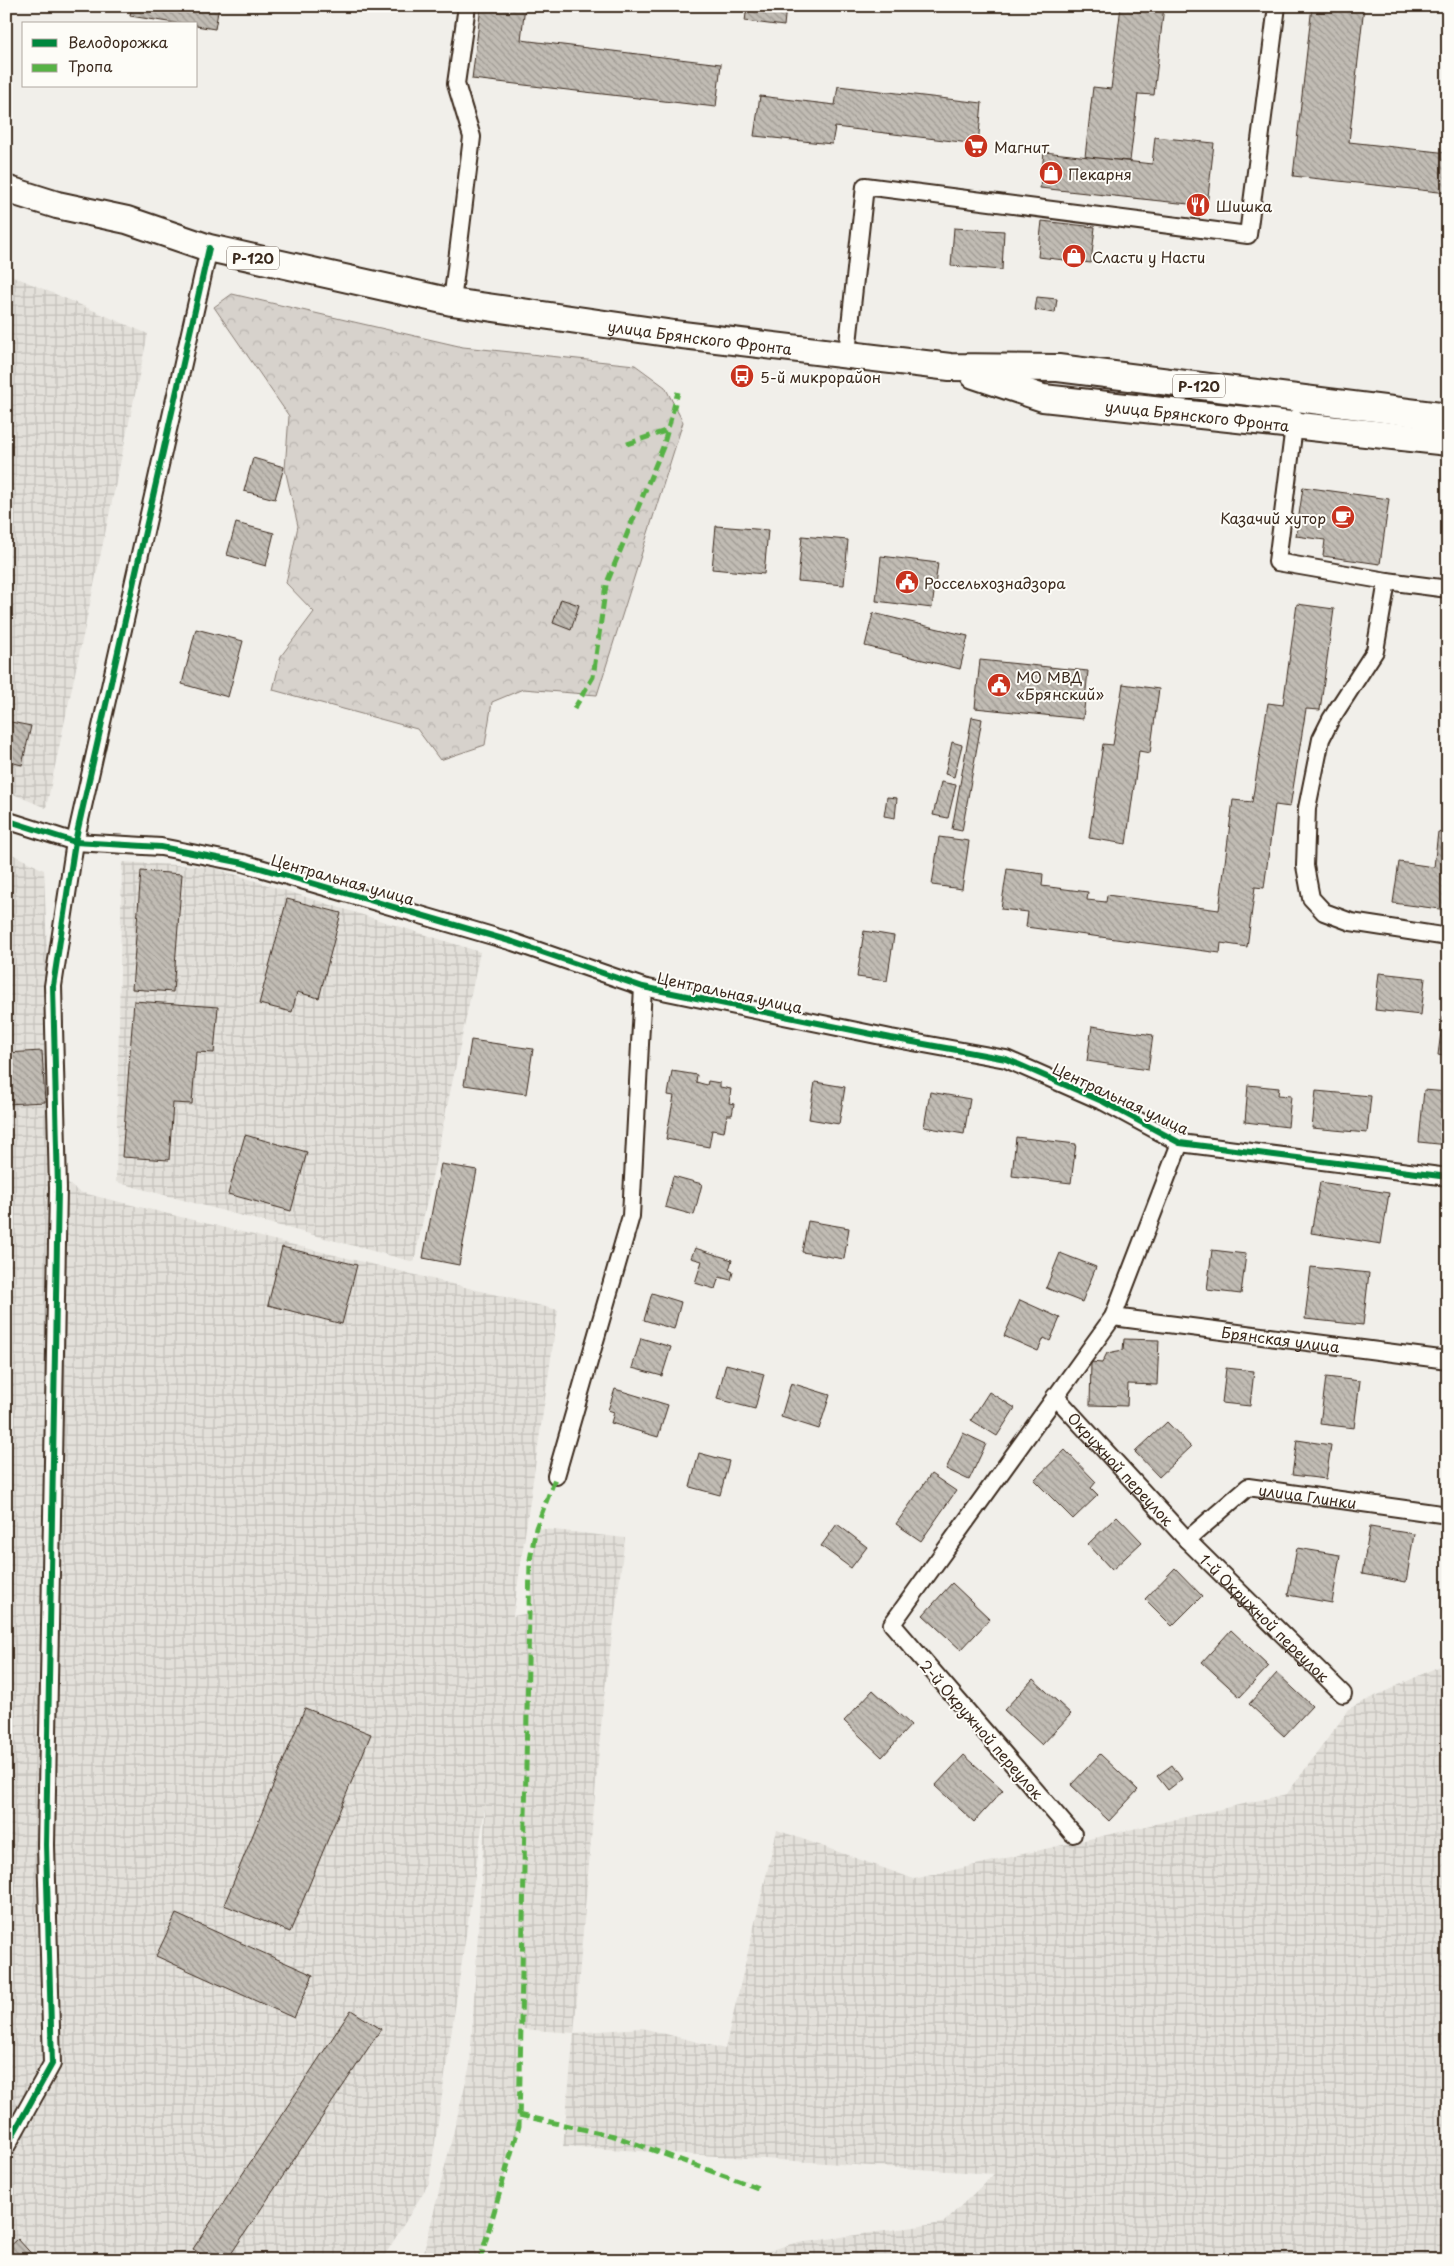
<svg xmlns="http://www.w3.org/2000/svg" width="1454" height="2266" font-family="'Playpen Sans',sans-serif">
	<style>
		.industrial { fill: url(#industrial-grid) }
		.forest { fill: url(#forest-crowns); stroke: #897e75 }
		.building { fill: url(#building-back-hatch); stroke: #3b2a1e }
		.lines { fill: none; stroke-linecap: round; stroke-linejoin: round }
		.minor-casing { stroke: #3b2a1e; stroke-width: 20 }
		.primary-casing { stroke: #3b2a1e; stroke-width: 30 }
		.minor { stroke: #fdfcf7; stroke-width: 16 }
		.primary { stroke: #fdfcf7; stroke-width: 26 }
		.quiet { stroke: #57b245; stroke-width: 5; stroke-dasharray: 10 5; stroke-linecap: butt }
		.cycleway-casing { stroke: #fdfcf7; stroke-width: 9 }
		.cycleway { stroke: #00873e; stroke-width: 6 }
		.labels { text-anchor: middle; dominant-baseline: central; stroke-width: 4; stroke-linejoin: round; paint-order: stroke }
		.shield { fill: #fdfcf7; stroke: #75695f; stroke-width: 1 }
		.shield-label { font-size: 14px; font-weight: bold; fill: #3b2a1e }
		.poi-label { font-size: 15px; fill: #3b2a1e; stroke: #fdfcf7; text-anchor: start }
		.street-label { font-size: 15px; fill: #3b2a1e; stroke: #fdfcf7 }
	</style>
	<defs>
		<pattern id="industrial-grid" width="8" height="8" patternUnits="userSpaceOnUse" patternTransform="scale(1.25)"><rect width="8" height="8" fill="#e3e0da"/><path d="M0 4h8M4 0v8" fill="none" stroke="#c4c0bb"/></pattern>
		<pattern id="forest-crowns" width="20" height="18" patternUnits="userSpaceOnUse" patternTransform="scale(1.25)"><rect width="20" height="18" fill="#d7d2cc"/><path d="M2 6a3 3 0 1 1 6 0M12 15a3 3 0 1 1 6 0" fill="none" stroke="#b9b4af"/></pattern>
		<pattern id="building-back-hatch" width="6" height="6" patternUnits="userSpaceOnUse" patternTransform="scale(1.25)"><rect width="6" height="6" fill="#c1bcb4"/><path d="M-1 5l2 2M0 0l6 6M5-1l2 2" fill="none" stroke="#9e9992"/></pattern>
	</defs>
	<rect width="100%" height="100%" fill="#f1efea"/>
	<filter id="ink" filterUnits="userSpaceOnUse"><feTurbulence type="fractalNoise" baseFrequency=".02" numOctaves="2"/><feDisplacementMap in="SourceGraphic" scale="10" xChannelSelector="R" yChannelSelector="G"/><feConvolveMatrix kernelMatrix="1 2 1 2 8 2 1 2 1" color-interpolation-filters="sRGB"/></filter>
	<g filter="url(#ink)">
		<g class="industrial">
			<path d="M 6,273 L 148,334 L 46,808 L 6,791 Z"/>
			<path d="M 6,851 L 44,870 L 55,1174 L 79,1192 L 558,1310 L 513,1616 L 529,1613 L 536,1528 L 625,1538 L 603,1704 L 574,2033 L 642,2028 L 725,2049 L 777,1830 L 914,1879 L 1287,1794 L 1350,1708 L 1448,1662 L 1448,2260 L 740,2260 L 791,2244 L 943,2223 L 994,2174 L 563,2146 L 574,2033 L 521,2029 L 519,2126 L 480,2260 L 422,2260 L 470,2065 L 486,1800 L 429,2183 L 382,2260 L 6,2260 Z"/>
			<path d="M 122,862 L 211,867 L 480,952 L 414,1262 L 116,1182 Z"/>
		</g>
		<path class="forest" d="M 232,294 L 463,347 L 635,365 L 665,387 L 683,422 L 597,695 L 523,689 L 492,702 L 485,745 L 440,760 L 417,729 L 273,690 L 281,656 L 314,612 L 286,583 L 298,526 L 285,469 L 289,416 L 214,307 Z"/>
		<g class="building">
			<path d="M 132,6 L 219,6 L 215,29 L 196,26 L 196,24 L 181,24 L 130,16 Z"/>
			<path d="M 481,6 L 525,6 L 521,40 L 721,64 L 716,107 L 472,79 Z"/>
			<path d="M 747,6 L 786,6 L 784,26 L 745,21 Z"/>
			<path d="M 1121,6 L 1164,6 L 1154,95 L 1138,94 L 1130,161 L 1085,157 L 1093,87 L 1111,89 Z"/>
			<path d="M 1312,6 L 1364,6 L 1349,142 L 1448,153 L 1448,193 L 1293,176 Z"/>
			<path d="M 838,86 L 982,103 L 978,144 L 835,127 L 832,144 L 754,136 L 760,96 L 835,105 Z"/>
			<path d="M 1155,137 L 1214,143 L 1207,206 L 1040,188 L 1044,152 L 1152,164 Z"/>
			<path d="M 1042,221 L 1095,227 L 1091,263 L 1038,257 Z"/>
			<path d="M 954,228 L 1004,231 L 1002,270 L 951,266 Z"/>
			<path d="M 1037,297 L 1057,299 L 1055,313 L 1035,310 Z"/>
			<path d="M 253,458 L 284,467 L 275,499 L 244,491 Z"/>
			<path d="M 1303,487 L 1389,499 L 1380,564 L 1323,556 L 1325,540 L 1296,536 Z"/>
			<path d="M 236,523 L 274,533 L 266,566 L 227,555 Z"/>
			<path d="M 716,526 L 768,530 L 764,574 L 712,569 Z"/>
			<path d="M 802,536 L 848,540 L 844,585 L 798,581 Z"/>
			<path d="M 881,556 L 938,563 L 932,608 L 876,601 Z"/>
			<path d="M 561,599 L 579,605 L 571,630 L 553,623 Z"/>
			<path d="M 1297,604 L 1334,609 L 1320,710 L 1306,709 L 1290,807 L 1275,805 L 1264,888 L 1255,887 L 1247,947 L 1221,943 L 1220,953 L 1026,927 L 1028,912 L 1001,909 L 1007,869 L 1043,874 L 1042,886 L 1088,892 L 1087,900 L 1106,902 L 1107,895 L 1219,910 L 1233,800 L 1252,802 L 1268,703 L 1283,705 Z"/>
			<path d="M 873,613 L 968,636 L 960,669 L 865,646 Z"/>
			<path d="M 196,629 L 243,641 L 228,697 L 182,684 Z"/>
			<path d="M 980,660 L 1088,671 L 1083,719 L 975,708 Z"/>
			<path d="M 1123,684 L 1159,689 L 1150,753 L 1139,751 L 1126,844 L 1089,838 L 1103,744 L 1113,745 Z"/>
			<path d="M 972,717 L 982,719 L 962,831 L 952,829 Z"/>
			<path d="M 6,721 L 31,726 L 22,765 L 6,761 Z"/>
			<path d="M 952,742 L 962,745 L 954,777 L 945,774 Z"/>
			<path d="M 941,782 L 956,785 L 948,818 L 933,815 Z"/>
			<path d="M 887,797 L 897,798 L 895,818 L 884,816 Z"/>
			<path d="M 1438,832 L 1448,834 L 1448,910 L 1393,903 L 1399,862 L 1434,867 Z"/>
			<path d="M 939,837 L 969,841 L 962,889 L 932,885 Z"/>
			<path d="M 141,871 L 182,874 L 173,992 L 132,989 Z"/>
			<path d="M 287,899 L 341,913 L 319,998 L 297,992 L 292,1012 L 259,1004 Z"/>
			<path d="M 864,931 L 894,936 L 887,981 L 857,977 Z"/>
			<path d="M 1379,973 L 1425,978 L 1421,1015 L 1375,1010 Z"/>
			<path d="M 134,1001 L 218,1007 L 214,1053 L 196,1052 L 192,1104 L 173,1103 L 169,1160 L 122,1157 Z"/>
			<path d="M 1443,1017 L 1448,1018 L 1448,1057 L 1438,1055 Z"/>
			<path d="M 1092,1026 L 1153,1035 L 1148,1070 L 1087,1061 Z"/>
			<path d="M 471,1040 L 533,1049 L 526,1094 L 464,1085 Z"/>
			<path d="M 42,1051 L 45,1102 L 6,1104 L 6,1053 Z"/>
			<path d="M 672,1071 L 697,1075 L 696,1082 L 707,1085 L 708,1081 L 720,1083 L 720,1087 L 731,1089 L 729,1103 L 734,1104 L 732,1115 L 727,1115 L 724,1132 L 712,1130 L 709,1147 L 666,1139 L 674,1096 L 668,1095 Z"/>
			<path d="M 815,1082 L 845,1087 L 839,1124 L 809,1119 Z"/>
			<path d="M 1248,1085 L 1279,1088 L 1278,1095 L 1291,1096 L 1288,1127 L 1245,1122 Z"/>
			<path d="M 1424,1090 L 1448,1092 L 1448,1145 L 1419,1142 Z"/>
			<path d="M 1316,1091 L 1371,1096 L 1367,1133 L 1312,1128 Z"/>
			<path d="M 930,1092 L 970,1099 L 964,1134 L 924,1127 Z"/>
			<path d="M 245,1135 L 307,1152 L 291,1211 L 228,1194 Z"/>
			<path d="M 1016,1137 L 1076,1144 L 1071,1183 L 1012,1176 Z"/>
			<path d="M 441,1164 L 477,1170 L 459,1265 L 423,1258 Z"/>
			<path d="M 673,1176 L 702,1184 L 694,1215 L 665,1207 Z"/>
			<path d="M 1320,1182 L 1389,1193 L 1381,1244 L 1311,1233 Z"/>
			<path d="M 808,1221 L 849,1228 L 844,1259 L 802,1252 Z"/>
			<path d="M 282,1247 L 357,1265 L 342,1324 L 268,1305 Z"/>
			<path d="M 695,1248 L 732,1260 L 729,1270 L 733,1272 L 731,1280 L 719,1277 L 715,1289 L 695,1283 L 702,1261 L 691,1258 Z"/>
			<path d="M 1212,1250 L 1246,1254 L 1241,1294 L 1207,1290 Z"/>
			<path d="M 1060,1253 L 1096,1267 L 1082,1302 L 1046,1288 Z"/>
			<path d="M 1311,1267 L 1369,1273 L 1363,1325 L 1305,1319 Z"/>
			<path d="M 652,1293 L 681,1302 L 674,1329 L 644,1320 Z"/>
			<path d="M 1020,1300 L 1060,1318 L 1050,1341 L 1044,1338 L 1038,1351 L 1004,1336 Z"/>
			<path d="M 641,1338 L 671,1347 L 662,1376 L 632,1368 Z"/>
			<path d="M 1124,1339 L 1159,1340 L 1157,1385 L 1128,1384 L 1127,1406 L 1090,1405 L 1091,1362 L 1102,1363 L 1107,1353 L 1123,1350 Z"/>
			<path d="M 726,1364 L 764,1374 L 755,1409 L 717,1399 Z"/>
			<path d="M 1226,1368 L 1254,1371 L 1250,1406 L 1222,1403 Z"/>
			<path d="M 1326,1377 L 1360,1381 L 1354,1428 L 1320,1424 Z"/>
			<path d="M 791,1383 L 830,1395 L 819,1429 L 781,1417 Z"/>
			<path d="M 615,1389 L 668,1405 L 658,1437 L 611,1423 L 614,1412 L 608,1410 Z"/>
			<path d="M 989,1392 L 1015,1408 L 997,1436 L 971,1420 Z"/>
			<path d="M 1167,1422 L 1191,1447 L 1159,1477 L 1135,1452 Z"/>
			<path d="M 963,1433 L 986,1444 L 969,1480 L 946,1469 Z"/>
			<path d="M 1297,1440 L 1331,1445 L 1326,1479 L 1292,1475 Z"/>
			<path d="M 1065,1450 L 1096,1482 L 1091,1488 L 1098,1495 L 1073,1519 L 1034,1480 Z"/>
			<path d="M 699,1453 L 729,1461 L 720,1495 L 690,1487 Z"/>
			<path d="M 931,1474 L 956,1491 L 921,1541 L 896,1524 Z"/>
			<path d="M 1117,1516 L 1142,1542 L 1112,1570 L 1088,1544 Z"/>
			<path d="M 837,1524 L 867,1547 L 851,1568 L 821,1546 Z"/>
			<path d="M 1370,1527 L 1414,1534 L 1406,1582 L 1362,1574 Z"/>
			<path d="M 1297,1548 L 1340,1555 L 1332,1603 L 1288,1595 Z"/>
			<path d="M 1175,1568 L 1202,1596 L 1172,1626 L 1145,1599 Z"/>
			<path d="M 952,1583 L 990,1619 L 961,1650 L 923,1615 Z"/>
			<path d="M 1231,1630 L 1269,1666 L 1240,1697 L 1202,1662 Z"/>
			<path d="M 1277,1673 L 1312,1706 L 1284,1736 L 1249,1704 Z"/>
			<path d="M 1033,1679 L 1071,1714 L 1042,1745 L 1004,1710 Z"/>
			<path d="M 873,1690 L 911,1725 L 882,1757 L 844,1721 Z"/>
			<path d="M 305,1708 L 371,1734 L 290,1932 L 224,1905 Z"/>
			<path d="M 1100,1754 L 1138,1790 L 1109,1821 L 1071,1785 Z"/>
			<path d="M 964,1755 L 1003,1790 L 974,1822 L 935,1786 Z"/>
			<path d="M 1172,1765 L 1182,1779 L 1168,1790 L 1157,1776 Z"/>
			<path d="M 176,1914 L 313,1975 L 294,2018 L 156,1956 Z"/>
			<path d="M 351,2010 L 381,2029 L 227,2260 L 209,2260 L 193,2249 Z"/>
			<path d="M 18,2239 L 37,2260 L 6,2260 L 6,2250 Z"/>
		</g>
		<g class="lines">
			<g class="minor-casing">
				<g id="minor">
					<path d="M 452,302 L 472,137 L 456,84 L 467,6"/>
					<path d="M 847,353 L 865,186 L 1248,235 L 1277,6"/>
					<path d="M 1295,418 L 1277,562 L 1387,581 L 1448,589"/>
					<path d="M 1387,581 L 1375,651 L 1331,719 L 1321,739 L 1307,808 L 1305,866 L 1311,898 L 1324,912 L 1351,922 L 1448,937"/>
					<path d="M 6,820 L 75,842 L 161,847 L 243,863 L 513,942 L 643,987 L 891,1038 L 1006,1059 L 1104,1102 L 1180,1143 L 1448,1177"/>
					<path id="s1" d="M 1113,1317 L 1448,1360"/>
					<path id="s2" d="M 1055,1396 L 1187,1540 L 1343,1694"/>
					<path d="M 556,1476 L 631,1216 L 643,987"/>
					<path id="s3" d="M 1187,1540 L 1248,1487 L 1448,1515"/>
					<path d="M 1073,1834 L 892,1624 L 1113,1317 L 1180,1143"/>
					<path d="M 6,2147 L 52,2064 L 46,1845 L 58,1188 L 53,986 L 75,842 L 209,248"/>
				</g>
			</g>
			<g class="primary-casing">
				<g id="primary">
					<path id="s4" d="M 6,189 L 57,205 L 127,220 L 209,248 L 452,302 L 674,334 L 950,367 L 1058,368 L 1448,417"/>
					<path id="s5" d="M 974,375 L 1043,398 L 1448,442"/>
				</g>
			</g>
			<use href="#minor" class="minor"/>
			<use href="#primary" class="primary"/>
			<g class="quiet">
				<path d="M 627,444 L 668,430"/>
				<path d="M 574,709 L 593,677 L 606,585 L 663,447 L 678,392"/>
				<path d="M 519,2115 L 614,2136 L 758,2188"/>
				<path d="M 480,2260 L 519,2126 L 530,1560 L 536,1528 L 556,1476"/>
			</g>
			<g class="cycleway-casing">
				<g id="cycleway">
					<path d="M 6,820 L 75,842 L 161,847 L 243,863 L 513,942 L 643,987 L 891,1038 L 1006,1059 L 1104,1102 L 1180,1143 L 1448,1177"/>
					<path d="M 6,2147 L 52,2064 L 46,1845 L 58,1188 L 53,986 L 75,842 L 209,248"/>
				</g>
			</g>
			<use href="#cycleway" class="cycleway"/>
		</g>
	</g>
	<defs>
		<g id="supermarket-disc" transform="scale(1.25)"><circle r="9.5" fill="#c8321e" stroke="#fdfcf7"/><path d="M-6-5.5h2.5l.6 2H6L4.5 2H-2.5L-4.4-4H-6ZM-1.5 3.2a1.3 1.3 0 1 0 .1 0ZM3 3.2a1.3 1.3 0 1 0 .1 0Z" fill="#fff"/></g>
		<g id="shop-disc" transform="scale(1.25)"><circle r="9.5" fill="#c8321e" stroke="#fdfcf7"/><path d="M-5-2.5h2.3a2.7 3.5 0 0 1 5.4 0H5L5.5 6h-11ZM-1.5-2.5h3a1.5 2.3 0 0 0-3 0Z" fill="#fff"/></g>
		<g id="restaurant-disc" transform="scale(1.25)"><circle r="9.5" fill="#c8321e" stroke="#fdfcf7"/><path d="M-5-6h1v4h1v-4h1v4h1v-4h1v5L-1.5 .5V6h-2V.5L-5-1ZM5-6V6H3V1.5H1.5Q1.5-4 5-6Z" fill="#fff"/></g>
		<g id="bus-disc" transform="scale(1.25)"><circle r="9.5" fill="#c8321e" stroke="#fdfcf7"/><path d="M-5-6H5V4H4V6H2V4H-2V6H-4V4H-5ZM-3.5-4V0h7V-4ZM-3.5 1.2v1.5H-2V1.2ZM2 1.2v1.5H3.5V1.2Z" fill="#fff"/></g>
		<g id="cafe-disc" transform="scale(1.25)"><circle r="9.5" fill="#c8321e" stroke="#fdfcf7"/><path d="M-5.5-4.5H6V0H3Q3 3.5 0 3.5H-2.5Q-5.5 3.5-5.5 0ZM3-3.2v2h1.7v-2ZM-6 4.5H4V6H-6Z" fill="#fff"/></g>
		<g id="civic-disc" transform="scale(1.25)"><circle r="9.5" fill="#c8321e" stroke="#fdfcf7"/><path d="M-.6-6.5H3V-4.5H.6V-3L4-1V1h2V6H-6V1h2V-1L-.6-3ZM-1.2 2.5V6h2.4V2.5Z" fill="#fff"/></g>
	</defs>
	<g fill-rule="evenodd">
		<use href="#supermarket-disc" x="976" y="146"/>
		<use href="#shop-disc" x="1051" y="173"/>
		<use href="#restaurant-disc" x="1198" y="205"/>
		<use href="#shop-disc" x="1074" y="256"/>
		<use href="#bus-disc" x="742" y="376"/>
		<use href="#cafe-disc" x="1343" y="517"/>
		<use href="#civic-disc" x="907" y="582"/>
		<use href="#civic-disc" x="999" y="685"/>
	</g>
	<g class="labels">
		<g class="shield">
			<rect x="227" y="246.5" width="52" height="23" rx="4"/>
			<rect x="1173" y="374.5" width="52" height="23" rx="4"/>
		</g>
		<g class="shield-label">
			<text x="253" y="258">Р-120</text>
			<text x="1199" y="386">Р-120</text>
		</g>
		<g class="poi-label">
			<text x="994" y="146">Магнит</text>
			<text x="1068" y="173">Пекарня</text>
			<text x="1216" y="205">Шишка</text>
			<text x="1092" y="256">Сласти у Насти</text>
			<text x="760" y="376">5-й микрорайон</text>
			<text x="1326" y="517" text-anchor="end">Казачий хутор</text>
			<text x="924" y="582">Россельхознадзора</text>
			<text x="1016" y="676">МО МВД<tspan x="1016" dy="17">«Брянский»</tspan></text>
		</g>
		<g class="street-label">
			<text stroke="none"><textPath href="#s4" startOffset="711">улица Брянского Фронта</textPath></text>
			<text stroke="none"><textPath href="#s5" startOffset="228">улица Брянского Фронта</textPath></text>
			<text transform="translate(343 879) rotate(16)">Центральная улица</text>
			<text transform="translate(730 992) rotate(12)">Центральная улица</text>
			<text transform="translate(1121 1098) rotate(25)">Центральная улица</text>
			<text stroke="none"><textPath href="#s1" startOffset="169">Брянская улица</textPath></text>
			<text stroke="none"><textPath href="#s2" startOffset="98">Окружной переулок</textPath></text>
			<text stroke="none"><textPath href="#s3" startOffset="141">улица Глинки</textPath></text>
			<text stroke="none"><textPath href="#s2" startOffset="305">1-й Окружной переулок</textPath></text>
			<text transform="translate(982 1729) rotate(49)">2-й Окружной переулок</text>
		</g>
	</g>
	<rect width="1454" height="2266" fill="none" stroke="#fdfcf7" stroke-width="25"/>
	<rect x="12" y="12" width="1429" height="2241" fill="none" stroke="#3b2a1e" stroke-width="2" filter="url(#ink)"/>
	<rect x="22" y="22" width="175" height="65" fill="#fdfcf7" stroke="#afa8a0"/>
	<rect x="32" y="39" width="25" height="8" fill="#00873e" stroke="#afa8a0"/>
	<text x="68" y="48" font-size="15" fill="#3b2a1e">Велодорожка</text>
	<rect x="32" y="64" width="25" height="8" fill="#57b245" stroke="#afa8a0"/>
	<text x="68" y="72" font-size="15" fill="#3b2a1e">Тропа</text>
</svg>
